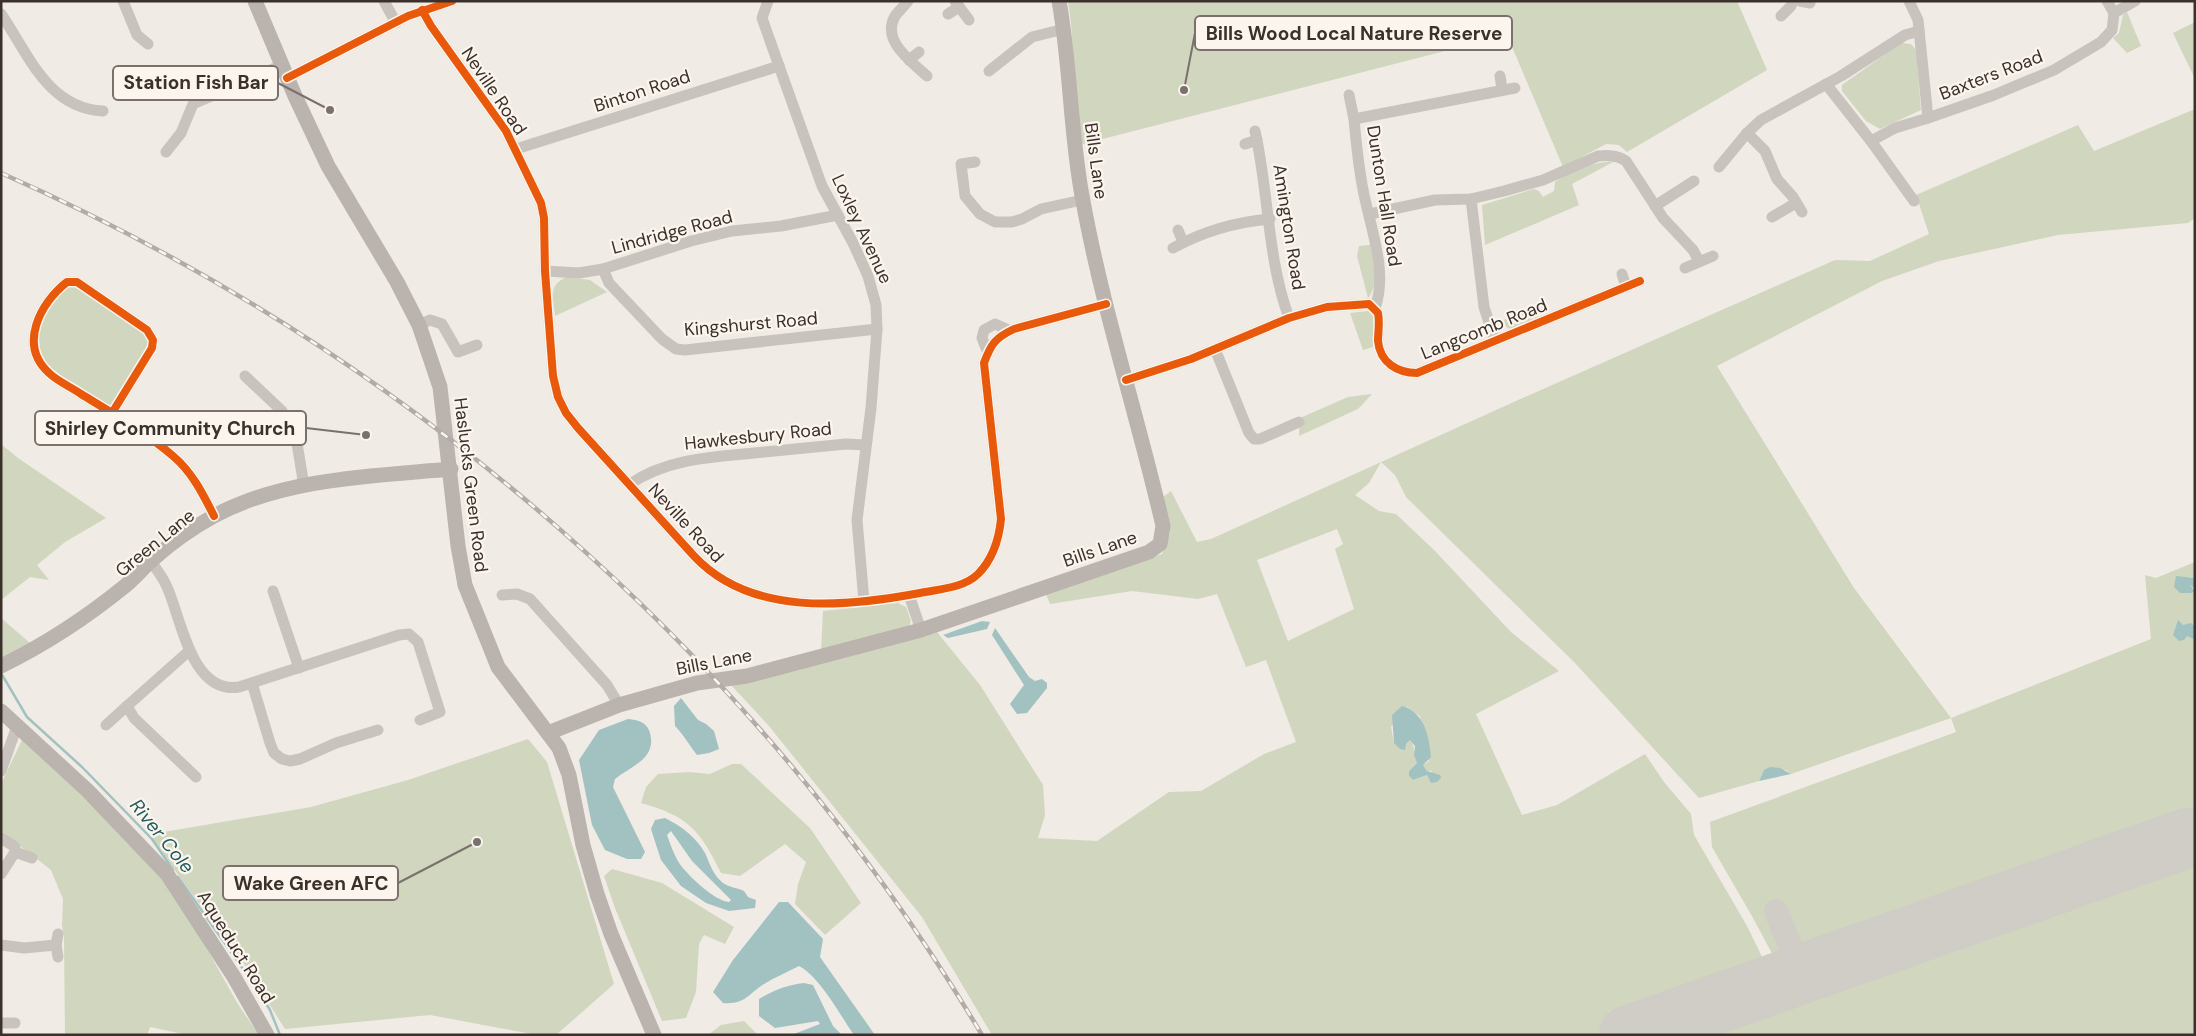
<svg xmlns="http://www.w3.org/2000/svg" width="2196" height="1036" font-family="'DM Sans',sans-serif">
	<style>
		.green { fill: #d1d6bf; fill-rule: evenodd }
		.water { fill: #a1c2c1; fill-rule: evenodd }
		.lines { fill: none; stroke-linecap: round; stroke-linejoin: round }
		.stream { stroke: #a1c2c1; stroke-width: 2.5 }
		.taxiway { stroke: #d0ccc6; stroke-width: 24 }
		.runway { stroke: #d0ccc6; stroke-width: 60 }
		.street { stroke: #c9c3be; stroke-width: 11 }
		.secondary { stroke: #bab3ae; stroke-width: 15 }
		.rail-casing { stroke: #b1aca8; stroke-width: 4.5 }
		.rail { stroke: #fbf5ee; stroke-width: 2.5; stroke-dasharray: 8; stroke-linecap: butt }
		.cycleway-casing { stroke: #fbf5ee; stroke-width: 11 }
		.cycleway { stroke: #e8590c; stroke-width: 8 }
		.labels { text-anchor: middle; dominant-baseline: central; stroke-width: 4.5; stroke-linejoin: round; paint-order: stroke }
		.street-label { font-size: 18px; fill: #3b302b; stroke: #fbf5ee }
		.water-label { font-size: 19px; font-style: italic; fill: #1f5a5e; stroke: #fbf5ee }
		.leader { fill: none; stroke: #7a716c; stroke-width: 2 }
		.callout-dot { fill: #7a716c; stroke: #fbf5ee; stroke-width: 2 }
		.callout { fill: #fbf5ee; stroke: #7a716c; stroke-width: 2 }
		.callout-label { font-size: 19px; text-anchor: middle; font-weight: bold; fill: #3b302b }
	</style>
	<rect width="100%" height="100%" fill="#f0ebe5"/>
	<g class="green">
		<path d="M 1068,1 L 1737,1 L 1767,70 L 1627,152 L 1619,145 L 1606,144 L 1563,167 L 1507,35 L 1079,145 L 1071,23 Z"/>
		<path d="M 2127,12 L 2141,46 L 2127,53 L 2113,38 L 2119,33 L 2123,15 Z"/>
		<path d="M 2195,22 L 2195,79 L 2173,33 Z"/>
		<path d="M 1901,43 L 1911,44 L 1916,50 L 1921,110 L 1880,129 L 1866,121 L 1842,91 L 1842,85 Z"/>
		<path d="M 2195,109 L 2195,218 L 2188,223 L 2058,235 L 1939,261 L 1882,281 L 1717,366 L 1854,588 L 1951,718 L 2151,639 L 2145,575 L 2156,578 L 2195,562 L 2195,578 L 2189,577 L 2188,583 L 2195,588 L 2195,626 L 2191,623 L 2187,636 L 2195,640 L 2195,1035 L 992,1035 L 922,917 L 769,726 L 731,685 L 937,632 L 980,685 L 1043,785 L 1045,815 L 1038,838 L 1097,841 L 1169,792 L 1201,791 L 1264,754 L 1296,742 L 1266,660 L 1246,667 L 1217,594 L 1198,599 L 1132,591 L 1050,604 L 1046,594 L 1162,554 L 1170,533 L 1163,497 L 1171,491 L 1197,542 L 1211,539 L 1516,401 L 1835,260 L 1870,261 L 1929,234 L 1916,195 L 2078,125 L 2094,151 ZM 1381,462 L 1395,475 L 1406,497 L 1574,662 L 1699,798 L 1759,781 L 1764,770 L 1786,770 L 1791,774 L 1951,718 L 1956,732 L 1710,822 L 1712,847 L 1753,918 L 1775,959 L 1765,963 L 1747,926 L 1694,835 L 1691,814 L 1664,782 L 1645,754 L 1557,805 L 1522,815 L 1476,714 L 1559,671 L 1511,632 L 1435,551 L 1396,514 L 1379,511 L 1355,495 L 1369,483 ZM 1337,529 L 1343,544 L 1335,549 L 1354,609 L 1288,641 L 1257,560 ZM 1407,707 L 1420,716 L 1422,722 L 1429,761 L 1423,765 L 1427,771 L 1432,771 L 1429,778 L 1427,775 L 1413,780 L 1409,776 L 1409,771 L 1417,763 L 1412,741 L 1410,740 L 1406,744 L 1394,743 L 1391,727 Z"/>
		<path d="M 1615,161 L 1572,184 L 1579,205 L 1485,245 L 1482,205 L 1534,189 L 1539,191 L 1543,197 L 1554,191 L 1555,182 C 1572,169 1594,162 1615,161 Z"/>
		<path d="M 1370,245 C 1373,262 1380,283 1368,298 L 1357,256 L 1359,246 Z"/>
		<path d="M 567,277 L 590,280 L 607,292 L 555,316 C 554,297 547,285 567,277 Z"/>
		<path d="M 67,282 L 153,340 L 112,413 L 48,373 L 36,354 L 35,327 Z"/>
		<path d="M 1535,306 L 1538,317 L 1510,329 L 1499,322 Z"/>
		<path d="M 1368,311 L 1373,316 L 1373,347 L 1363,350 L 1350,313 Z"/>
		<path d="M 1372,394 L 1358,409 L 1299,436 L 1300,418 L 1348,397 Z"/>
		<path d="M 1,444 L 18,458 L 106,518 L 65,542 L 37,565 L 49,580 L 30,577 L 1,600 Z"/>
		<path d="M 898,603 L 906,607 L 911,621 L 909,626 L 821,652 L 823,611 Z"/>
		<path d="M 1,618 L 30,643 L 1,661 Z"/>
		<path d="M 528,739 L 547,762 L 614,984 L 556,1035 L 537,1035 L 430,1015 L 285,1029 L 212,913 L 206,913 L 152,839 L 152,834 L 311,807 L 408,780 Z"/>
		<path d="M 22,740 C 71,786 126,831 167,886 C 192,918 210,955 230,990 C 238,1006 249,1020 259,1035 L 188,1035 L 150,1027 L 147,1035 L 65,1035 L 64,938 L 62,925 L 63,899 L 51,870 L 1,831 L 1,784 Z"/>
		<path d="M 732,764 L 741,764 L 810,828 L 861,903 L 825,935 L 795,904 L 798,884 L 806,862 L 785,844 L 740,876 L 721,873 C 700,830 688,816 641,803 L 646,787 L 658,774 L 689,772 L 710,774 Z"/>
		<path d="M 612,869 L 662,883 L 734,927 L 725,944 L 704,935 L 699,944 L 696,992 L 686,1018 L 662,1021 L 615,908 L 604,876 Z"/>
		<path d="M 744,1021 L 758,1035 L 708,1035 L 721,1025 Z"/>
	</g>
	<g class="water">
		<path d="M 2176,576 L 2195,578 L 2195,588 L 2190,585 L 2194,591 L 2192,593 L 2180,593 L 2174,587 Z"/>
		<path d="M 2178,620 L 2183,625 L 2191,623 L 2195,626 L 2195,640 L 2187,636 L 2184,640 L 2179,641 L 2173,635 Z"/>
		<path d="M 982,621 L 990,622 L 987,629 L 948,638 L 943,635 Z"/>
		<path d="M 995,628 L 1029,677 L 1035,681 L 1042,679 L 1047,683 L 1047,688 L 1027,713 L 1017,714 L 1010,704 L 1024,685 L 992,635 Z"/>
		<path d="M 681,698 L 698,720 L 706,724 L 714,731 L 719,749 L 709,753 L 697,755 C 689,745 684,735 675,726 L 674,706 Z"/>
		<path d="M 1402,706 C 1425,712 1429,737 1431,757 L 1423,765 L 1427,771 L 1440,775 L 1441,778 L 1437,782 L 1431,783 L 1427,775 L 1413,780 L 1409,776 L 1409,771 L 1417,763 L 1414,755 L 1415,746 L 1410,740 L 1406,744 L 1405,750 L 1400,749 L 1394,743 L 1392,715 Z"/>
		<path d="M 628,719 C 638,720 647,722 650,733 C 657,759 631,766 615,779 L 613,787 L 645,852 L 641,859 L 627,859 L 605,850 L 592,825 L 579,760 L 599,730 Z"/>
		<path d="M 1770,767 L 1780,768 L 1791,774 L 1759,781 L 1764,770 Z"/>
		<path d="M 665,818 C 681,826 696,837 705,853 C 710,864 713,875 723,883 C 728,887 738,888 744,891 L 748,897 L 756,900 L 755,908 L 729,911 L 706,903 L 681,886 L 661,860 L 651,829 L 655,820 ZM 671,831 L 692,861 L 731,900 L 729,902 C 714,900 692,879 682,867 C 675,858 671,846 667,835 Z"/>
		<path d="M 779,902 L 788,902 L 823,939 L 820,957 L 875,1035 L 854,1035 C 840,1015 820,977 799,966 C 788,972 775,977 764,984 C 748,994 745,1005 723,1003 L 713,992 L 733,960 Z"/>
		<path d="M 804,983 L 813,985 L 833,1026 L 842,1035 L 784,1035 L 794,1034 L 820,1024 L 818,1021 L 775,1028 L 759,1016 L 759,999 C 774,990 787,985 804,983 Z"/>
	</g>
	<g class="lines">
		<g class="stream">
			<path d="M 1,673 L 27,717 L 82,767 L 152,839 L 173,870"/>
			<path d="M 178,877 L 255,986 L 270,1010 L 280,1035"/>
		</g>
		<path class="taxiway" d="M 1776,911 L 1801,973"/>
		<path class="runway" d="M 1629,1035 L 2187,838"/>
		<g class="street">
			<path d="M 123,1 L 137,35 L 148,44"/>
			<path d="M 384,1 L 396,23"/>
			<path d="M 768,1 L 762,18 L 779,66 L 822,186 L 853,243 L 868,276 L 876,305 L 877,329 L 871,408 L 857,520 L 864,601"/>
			<path d="M 908,1 C 904,6 899,11 895,16 C 881,41 911,61 927,76"/>
			<path d="M 955,1 L 969,20"/>
			<path d="M 1800,1 L 1810,3"/>
			<path d="M 1909,1 L 1918,20 L 1928,118 L 1994,95 L 2054,70 L 2101,42 L 2112,30 L 2114,13 L 2107,1"/>
			<path d="M 422,10 L 431,26 L 506,131 L 541,203 L 544,218 L 545,271 L 553,376 L 558,397 L 566,413 L 578,428 L 694,556 C 751,617 846,607 920,593 C 939,589 964,588 978,574 C 992,560 999,539 1001,519 L 984,363 C 991,344 995,338 1014,329 L 1106,304"/>
			<path d="M 2114,13 L 2135,1"/>
			<path d="M 1,14 C 28,53 47,108 103,111"/>
			<path d="M 948,14 L 959,7"/>
			<path d="M 1781,16 L 1791,6 L 1793,1"/>
			<path d="M 909,60 L 919,52"/>
			<path d="M 989,71 L 1032,37 L 1064,29"/>
			<path d="M 1500,76 L 1502,89"/>
			<path d="M 287,78 L 408,16 L 452,1"/>
			<path d="M 1826,84 L 1871,141 L 1914,201"/>
			<path d="M 1349,95 L 1354,119"/>
			<path d="M 1255,131 C 1269,193 1267,258 1289,318"/>
			<path d="M 1747,133 L 1765,151 L 1777,179 L 1793,197 L 1802,212"/>
			<path d="M 1871,141 L 1895,128 L 1928,118"/>
			<path d="M 1245,144 L 1257,140"/>
			<path d="M 516,149 L 779,66"/>
			<path d="M 166,152 L 181,133 L 193,104 L 282,65"/>
			<path d="M 975,162 L 961,164 L 965,196 L 980,214 L 995,222 L 1012,222 L 1022,219 L 1041,209 L 1082,200"/>
			<path d="M 1719,167 L 1747,133 L 1761,120 L 1841,76 L 1905,35 L 1919,31"/>
			<path d="M 1471,199 L 1484,307 L 1495,341"/>
			<path d="M 1655,206 L 1694,181"/>
			<path d="M 1370,214 L 1435,200 L 1471,199 L 1504,191 L 1543,180 L 1598,156 C 1608,155 1617,155 1626,161 L 1663,218 L 1693,250 L 1699,261"/>
			<path d="M 1772,217 L 1796,203"/>
			<path d="M 1178,230 L 1183,242"/>
			<path d="M 1173,248 C 1202,232 1236,222 1270,219"/>
			<path d="M 1685,268 L 1713,256"/>
			<path d="M 603,269 L 609,283 L 662,339 L 676,349 L 685,350 L 877,329"/>
			<path d="M 545,271 L 579,273 L 603,269 L 691,241 L 732,231 L 781,226 L 838,215"/>
			<path d="M 1622,274 L 1626,287"/>
			<path d="M 1375,308 C 1389,270 1368,222 1362,184 C 1358,162 1356,141 1354,119 L 1515,88"/>
			<path d="M 419,325 L 430,320 L 442,324 L 458,352 L 477,345"/>
			<path d="M 1215,349 L 1249,433 L 1254,439 L 1260,439 L 1299,422"/>
			<path d="M 988,353 L 982,338 L 984,330 L 995,324 L 1011,331"/>
			<path d="M 245,376 L 282,411 L 296,437 L 304,486"/>
			<path d="M 1126,380 L 1191,359 L 1289,318 L 1327,307 L 1369,304 L 1378,313 C 1380,322 1378,332 1378,341 C 1380,363 1398,373 1417,373 L 1640,281"/>
			<path d="M 112,413 L 152,348 L 153,340 L 147,330 L 77,282 L 67,282 C 40,303 18,345 49,373 C 57,381 71,387 81,394 C 112,413 145,432 173,456 C 192,472 203,494 214,516"/>
			<path d="M 630,484 C 667,459 711,457 754,453 C 785,450 815,447 846,444 L 866,445"/>
			<path d="M 151,561 C 156,569 163,577 167,587 C 181,617 191,695 239,687 L 399,635 L 409,634 L 418,642 L 440,712 L 420,720"/>
			<path d="M 273,591 L 299,668"/>
			<path d="M 502,595 L 517,594 L 530,599 L 607,685 L 619,705"/>
			<path d="M 909,595 L 921,630"/>
			<path d="M 189,651 L 127,706 L 134,718 L 196,777"/>
			<path d="M 252,683 L 270,743 L 274,753 L 282,759 L 290,761 L 300,759 L 336,743 L 378,730"/>
			<path d="M 106,725 L 127,706"/>
			<path d="M 1,771 L 17,726"/>
			<path d="M 1,838 L 15,847 L 15,852 L 1,874"/>
			<path d="M 15,852 L 32,858"/>
			<path d="M 1,945 L 24,948 L 56,945"/>
			<path d="M 58,957 L 56,945 L 58,934"/>
			<path d="M 1,1023 L 15,1023"/>
		</g>
		<g class="secondary">
			<path d="M 255,1 L 295,96 L 328,166 L 397,282 L 419,325 L 440,387 L 458,546 L 465,585 L 498,667 L 559,748 L 569,775 L 583,845 L 597,894 L 611,934 L 654,1035"/>
			<path d="M 1,666 C 46,644 87,617 125,586 C 135,578 143,568 152,560 C 171,543 192,528 214,516 C 284,478 373,476 451,469"/>
			<path d="M 1,711 L 88,791 L 167,874 L 234,977 L 267,1035"/>
			<path d="M 548,733 L 619,705 L 697,683 L 747,676 L 921,630 L 1149,552 L 1160,544 L 1163,526 C 1138,417 1103,311 1083,201 C 1070,135 1071,67 1059,1"/>
		</g>
		<g class="rail-casing">
			<path id="rail" d="M 1,173 C 406,352 755,653 982,1035"/>
		</g>
		<use href="#rail" class="rail"/>
		<g class="cycleway-casing">
			<g id="cycleway">
				<path d="M 422,10 L 431,26 L 506,131 L 541,203 L 544,218 L 545,271 L 553,376 L 558,397 L 566,413 L 578,428 L 694,556 C 751,617 846,607 920,593 C 939,589 964,588 978,574 C 992,560 999,539 1001,519 L 984,363 C 991,344 995,338 1014,329 L 1106,304"/>
				<path d="M 287,78 L 408,16 L 452,1"/>
				<path d="M 1126,380 L 1191,359 L 1289,318 L 1327,307 L 1369,304 L 1378,313 C 1380,322 1378,332 1378,341 C 1380,363 1398,373 1417,373 L 1640,281"/>
				<path d="M 112,413 L 152,348 L 153,340 L 147,330 L 77,282 L 67,282 C 40,303 18,345 49,373 C 57,381 71,387 81,394 C 112,413 145,432 173,456 C 192,472 203,494 214,516"/>
			</g>
		</g>
		<use href="#cycleway" class="cycleway"/>
	</g>
	<g class="labels">
		<g class="street-label">
			<text transform="translate(1991 75) rotate(-21)">Baxters Road</text>
			<text transform="translate(494 91) rotate(56)">Neville Road</text>
			<text transform="translate(642 91) rotate(-18)">Binton Road</text>
			<text transform="translate(1096 161) rotate(82)">Bills Lane</text>
			<text transform="translate(1384 196) rotate(81)">Dunton Hall Road</text>
			<text transform="translate(1289 227) rotate(81)">Amington Road</text>
			<text transform="translate(862 229) rotate(65)">Loxley Avenue</text>
			<text transform="translate(672 232) rotate(-15)">Lindridge Road</text>
			<text transform="translate(751 324) rotate(-5)">Kingshurst Road</text>
			<text transform="translate(1484 329) rotate(-22)">Langcomb Road</text>
			<text transform="translate(758 436) rotate(-6)">Hawkesbury Road</text>
			<text transform="translate(471 485) rotate(83)">Haslucks Green Road</text>
			<text transform="translate(686 523) rotate(47)">Neville Road</text>
			<text transform="translate(155 543) rotate(-39)">Green Lane</text>
			<text transform="translate(1100 549) rotate(-19)">Bills Lane</text>
			<text transform="translate(714 662) rotate(-11)">Bills Lane</text>
			<text transform="translate(236 947) rotate(58)">Aqueduct Road</text>
		</g>
		<g class="water-label">
			<text transform="translate(162 836) rotate(51)">River Cole</text>
		</g>
	</g>
	<path class="leader" d="M1184 90L1195 33M330 110L278 83M366 435L306 428M477 842L398 883"/>
	<g class="callout-dot">
		<circle cx="1184" cy="90" r="5"/>
		<circle cx="330" cy="110" r="5"/>
		<circle cx="366" cy="435" r="5"/>
		<circle cx="477" cy="842" r="5"/>
	</g>
	<g class="callout">
		<rect x="1195" y="16" width="317" height="34" rx="5"/>
		<rect x="113" y="66" width="165" height="34" rx="5"/>
		<rect x="35" y="411" width="271" height="34" rx="5"/>
		<rect x="223" y="866" width="175" height="34" rx="5"/>
	</g>
	<g class="callout-label">
		<text x="1354" y="40">Bills Wood Local Nature Reserve</text>
		<text x="196" y="89">Station Fish Bar</text>
		<text x="170" y="435">Shirley Community Church</text>
		<text x="311" y="890">Wake Green AFC</text>
	</g>
	<rect width="2196" height="1036" fill="none" stroke="#3b302b" stroke-width="5"/>
</svg>
